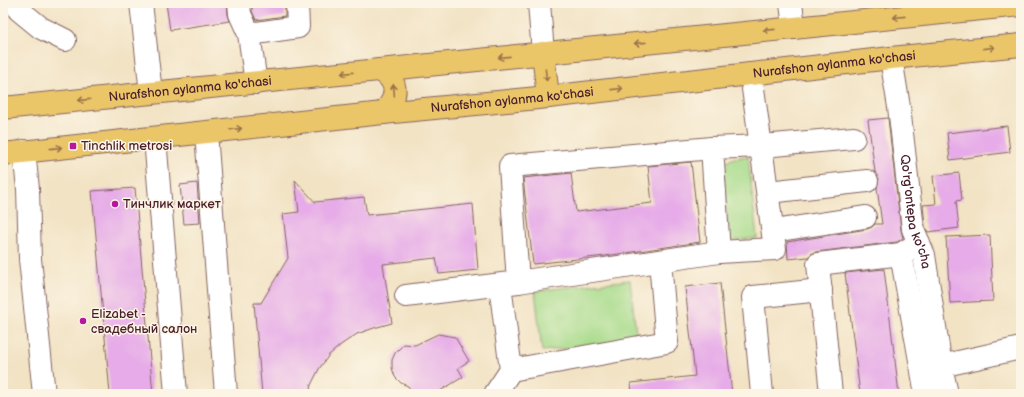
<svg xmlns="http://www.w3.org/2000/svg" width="1024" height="397" font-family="'Balsamiq Sans',sans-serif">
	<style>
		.green { fill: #a7db8b; stroke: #787d5b }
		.building { fill: #e6abe8 }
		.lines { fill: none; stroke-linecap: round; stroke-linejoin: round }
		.minor-casing { stroke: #856461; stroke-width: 24 }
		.major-casing { stroke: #856461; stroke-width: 24 }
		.minor { stroke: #fff; stroke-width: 22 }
		.major { stroke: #ebc669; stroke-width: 22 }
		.oneway { stroke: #9a724a }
		.poi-dot { fill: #b5179e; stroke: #fcf5e5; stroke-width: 1.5 }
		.labels { text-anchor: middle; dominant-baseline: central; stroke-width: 3; stroke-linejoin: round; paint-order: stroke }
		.street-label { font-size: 13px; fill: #4a1f2b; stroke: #fcf5e5 }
		.poi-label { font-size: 13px; fill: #4a1f2b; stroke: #fcf5e5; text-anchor: start }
	</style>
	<rect width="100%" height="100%" fill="#fcf5e5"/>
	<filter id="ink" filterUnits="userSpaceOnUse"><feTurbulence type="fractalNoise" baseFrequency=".025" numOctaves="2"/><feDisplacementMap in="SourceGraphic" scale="8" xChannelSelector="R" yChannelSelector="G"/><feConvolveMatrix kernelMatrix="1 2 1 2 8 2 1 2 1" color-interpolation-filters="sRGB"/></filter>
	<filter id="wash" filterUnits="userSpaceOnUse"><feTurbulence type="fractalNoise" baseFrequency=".012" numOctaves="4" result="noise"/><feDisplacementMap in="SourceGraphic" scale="16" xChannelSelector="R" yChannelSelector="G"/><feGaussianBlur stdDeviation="0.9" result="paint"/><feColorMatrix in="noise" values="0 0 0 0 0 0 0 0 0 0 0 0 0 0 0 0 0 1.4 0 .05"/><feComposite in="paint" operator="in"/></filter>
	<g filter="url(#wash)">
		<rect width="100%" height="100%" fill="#f2e3c5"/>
		<g class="green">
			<path d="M 748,156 L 757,238 L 729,241 L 723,164 L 734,158 Z"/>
			<path d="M 630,280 L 637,341 L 542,351 L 535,291 Z"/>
		</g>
		<g id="blocks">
			<g class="building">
				<path d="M 166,3 L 227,3 L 228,15 L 230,21 L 170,30 Z"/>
				<path d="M 252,3 L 285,3 L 285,16 L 256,20 L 252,11 Z"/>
				<path d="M 888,118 L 901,230 L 903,238 L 897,242 L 816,252 L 811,254 L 808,257 L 788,259 L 787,242 L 867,229 L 872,227 L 875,224 L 882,224 L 877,188 L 879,179 L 875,172 L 868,120 Z"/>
				<path d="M 1007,126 L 1010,152 L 950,160 L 947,133 Z"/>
				<path d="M 691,162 L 700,242 L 605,256 L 533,264 L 523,178 L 571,173 L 576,212 L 652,203 L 648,166 Z"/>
				<path d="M 959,173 L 962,200 L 956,201 L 959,228 L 928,232 L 925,226 L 923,205 L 936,204 L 933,176 Z"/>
				<path d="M 295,180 L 315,202 L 364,197 L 367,215 L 473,204 L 478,270 L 439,274 L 436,258 L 383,264 L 392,323 L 374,328 L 357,334 L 342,344 L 329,355 L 319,369 L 311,385 L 309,394 L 262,394 L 254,303 L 261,303 L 288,258 L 283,214 L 299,212 Z"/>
				<path d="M 197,183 L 200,223 L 184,224 L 180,185 Z"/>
				<path d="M 135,188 L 153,394 L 110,394 L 92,191 Z"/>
				<path d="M 990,235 L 993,301 L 950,303 L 946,237 Z"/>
				<path d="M 884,269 L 899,394 L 860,394 L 845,273 Z"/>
				<path d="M 720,283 L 732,394 L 632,394 L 631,383 L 695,376 L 685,287 Z"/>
				<path d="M 438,334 L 455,337 L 469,361 L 458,368 L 463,377 L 435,394 L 413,394 L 408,386 L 401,383 L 395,377 L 392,368 L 392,360 L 395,353 L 404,344 L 415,345 Z"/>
			</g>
		</g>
	</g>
	<g filter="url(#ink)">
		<use href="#blocks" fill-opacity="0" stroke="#856461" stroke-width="1"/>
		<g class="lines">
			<g class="minor-casing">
				<g id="minor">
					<path d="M 17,3 L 19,10 L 41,28 L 65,40"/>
					<path d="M 141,3 L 151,93"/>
					<path d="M 239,3 L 240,14 L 249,34 L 256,83"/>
					<path d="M 539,3 L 543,53"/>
					<path d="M 791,3 L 794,28"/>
					<path d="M 249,34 L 298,27 L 297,3"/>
					<path id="s1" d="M 891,58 L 899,107 L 913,229 L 924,255 L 941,366 L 947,394"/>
					<path d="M 206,133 L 226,394"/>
					<path d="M 155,138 L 176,394"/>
					<path d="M 24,151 L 28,189 L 30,259 L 44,394"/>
					<path d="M 768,192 L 867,181"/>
					<path d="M 773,231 L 865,217"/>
					<path d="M 719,252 L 712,148 L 762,146 L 854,138"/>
					<path d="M 901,254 L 926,394"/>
					<path d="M 518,282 L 510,166 L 712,148"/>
					<path d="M 406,296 L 518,282 L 719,252 L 775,249 L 751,74"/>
					<path d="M 941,366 L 1021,348"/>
					<path d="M 511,370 L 667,342 L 660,261"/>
					<path d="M 495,394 L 511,370 L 500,285"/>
					<path d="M 762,394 L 753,297 L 821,290"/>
					<path d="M 831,394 L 818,264 L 901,254 L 919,243"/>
				</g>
			</g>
			<g class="major-casing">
				<g id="major">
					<path d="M 543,53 L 548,97"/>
					<path d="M 380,70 C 400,82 398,98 383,113"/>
					<path id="s2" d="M 3,108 L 1021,5"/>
					<path id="s3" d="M 3,154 L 383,113 L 548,97 L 891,58 L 1021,45"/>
				</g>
			</g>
			<use href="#minor" class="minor"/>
			<use href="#major" class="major"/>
		</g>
		<defs><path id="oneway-shaft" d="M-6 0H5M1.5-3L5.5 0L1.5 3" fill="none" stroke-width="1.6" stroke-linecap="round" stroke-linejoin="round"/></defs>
		<g class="oneway">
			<use href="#oneway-shaft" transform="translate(899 17) rotate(174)"/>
			<use href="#oneway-shaft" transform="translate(769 30) rotate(174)"/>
			<use href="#oneway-shaft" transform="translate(640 43) rotate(174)"/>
			<use href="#oneway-shaft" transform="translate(989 48) rotate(-6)"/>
			<use href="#oneway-shaft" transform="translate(504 57) rotate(174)"/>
			<use href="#oneway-shaft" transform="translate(347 73) rotate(174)"/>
			<use href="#oneway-shaft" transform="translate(546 75) rotate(84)"/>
			<use href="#oneway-shaft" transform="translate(617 89) rotate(-6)"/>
			<use href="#oneway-shaft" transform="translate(394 90) rotate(-94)"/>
			<use href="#oneway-shaft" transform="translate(84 100) rotate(174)"/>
			<use href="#oneway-shaft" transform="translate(236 129) rotate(-6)"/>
			<use href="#oneway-shaft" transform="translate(56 148) rotate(-6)"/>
		</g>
	</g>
	<g class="poi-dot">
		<rect x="69" y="142" width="8" height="8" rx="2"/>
		<circle cx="115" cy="204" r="4"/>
		<circle cx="83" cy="321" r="4"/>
	</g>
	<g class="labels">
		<g class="street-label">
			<text stroke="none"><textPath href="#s3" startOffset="836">Nurafshon aylanma ko'chasi</textPath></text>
			<text stroke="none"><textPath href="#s2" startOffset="188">Nurafshon aylanma ko'chasi</textPath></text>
			<text stroke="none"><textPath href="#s3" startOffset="512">Nurafshon aylanma ko'chasi</textPath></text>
			<text stroke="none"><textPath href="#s1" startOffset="156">Qo'rg'ontepa ko'cha</textPath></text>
		</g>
		<g class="poi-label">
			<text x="81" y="146">Tinchlik metrosi</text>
			<text x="123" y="204">Тинчлик маркет</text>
			<text x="91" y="314">Elizabet -<tspan x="91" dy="15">свадебный салон</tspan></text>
		</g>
	</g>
	<rect width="1024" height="397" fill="none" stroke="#fcf5e5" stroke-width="16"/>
</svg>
